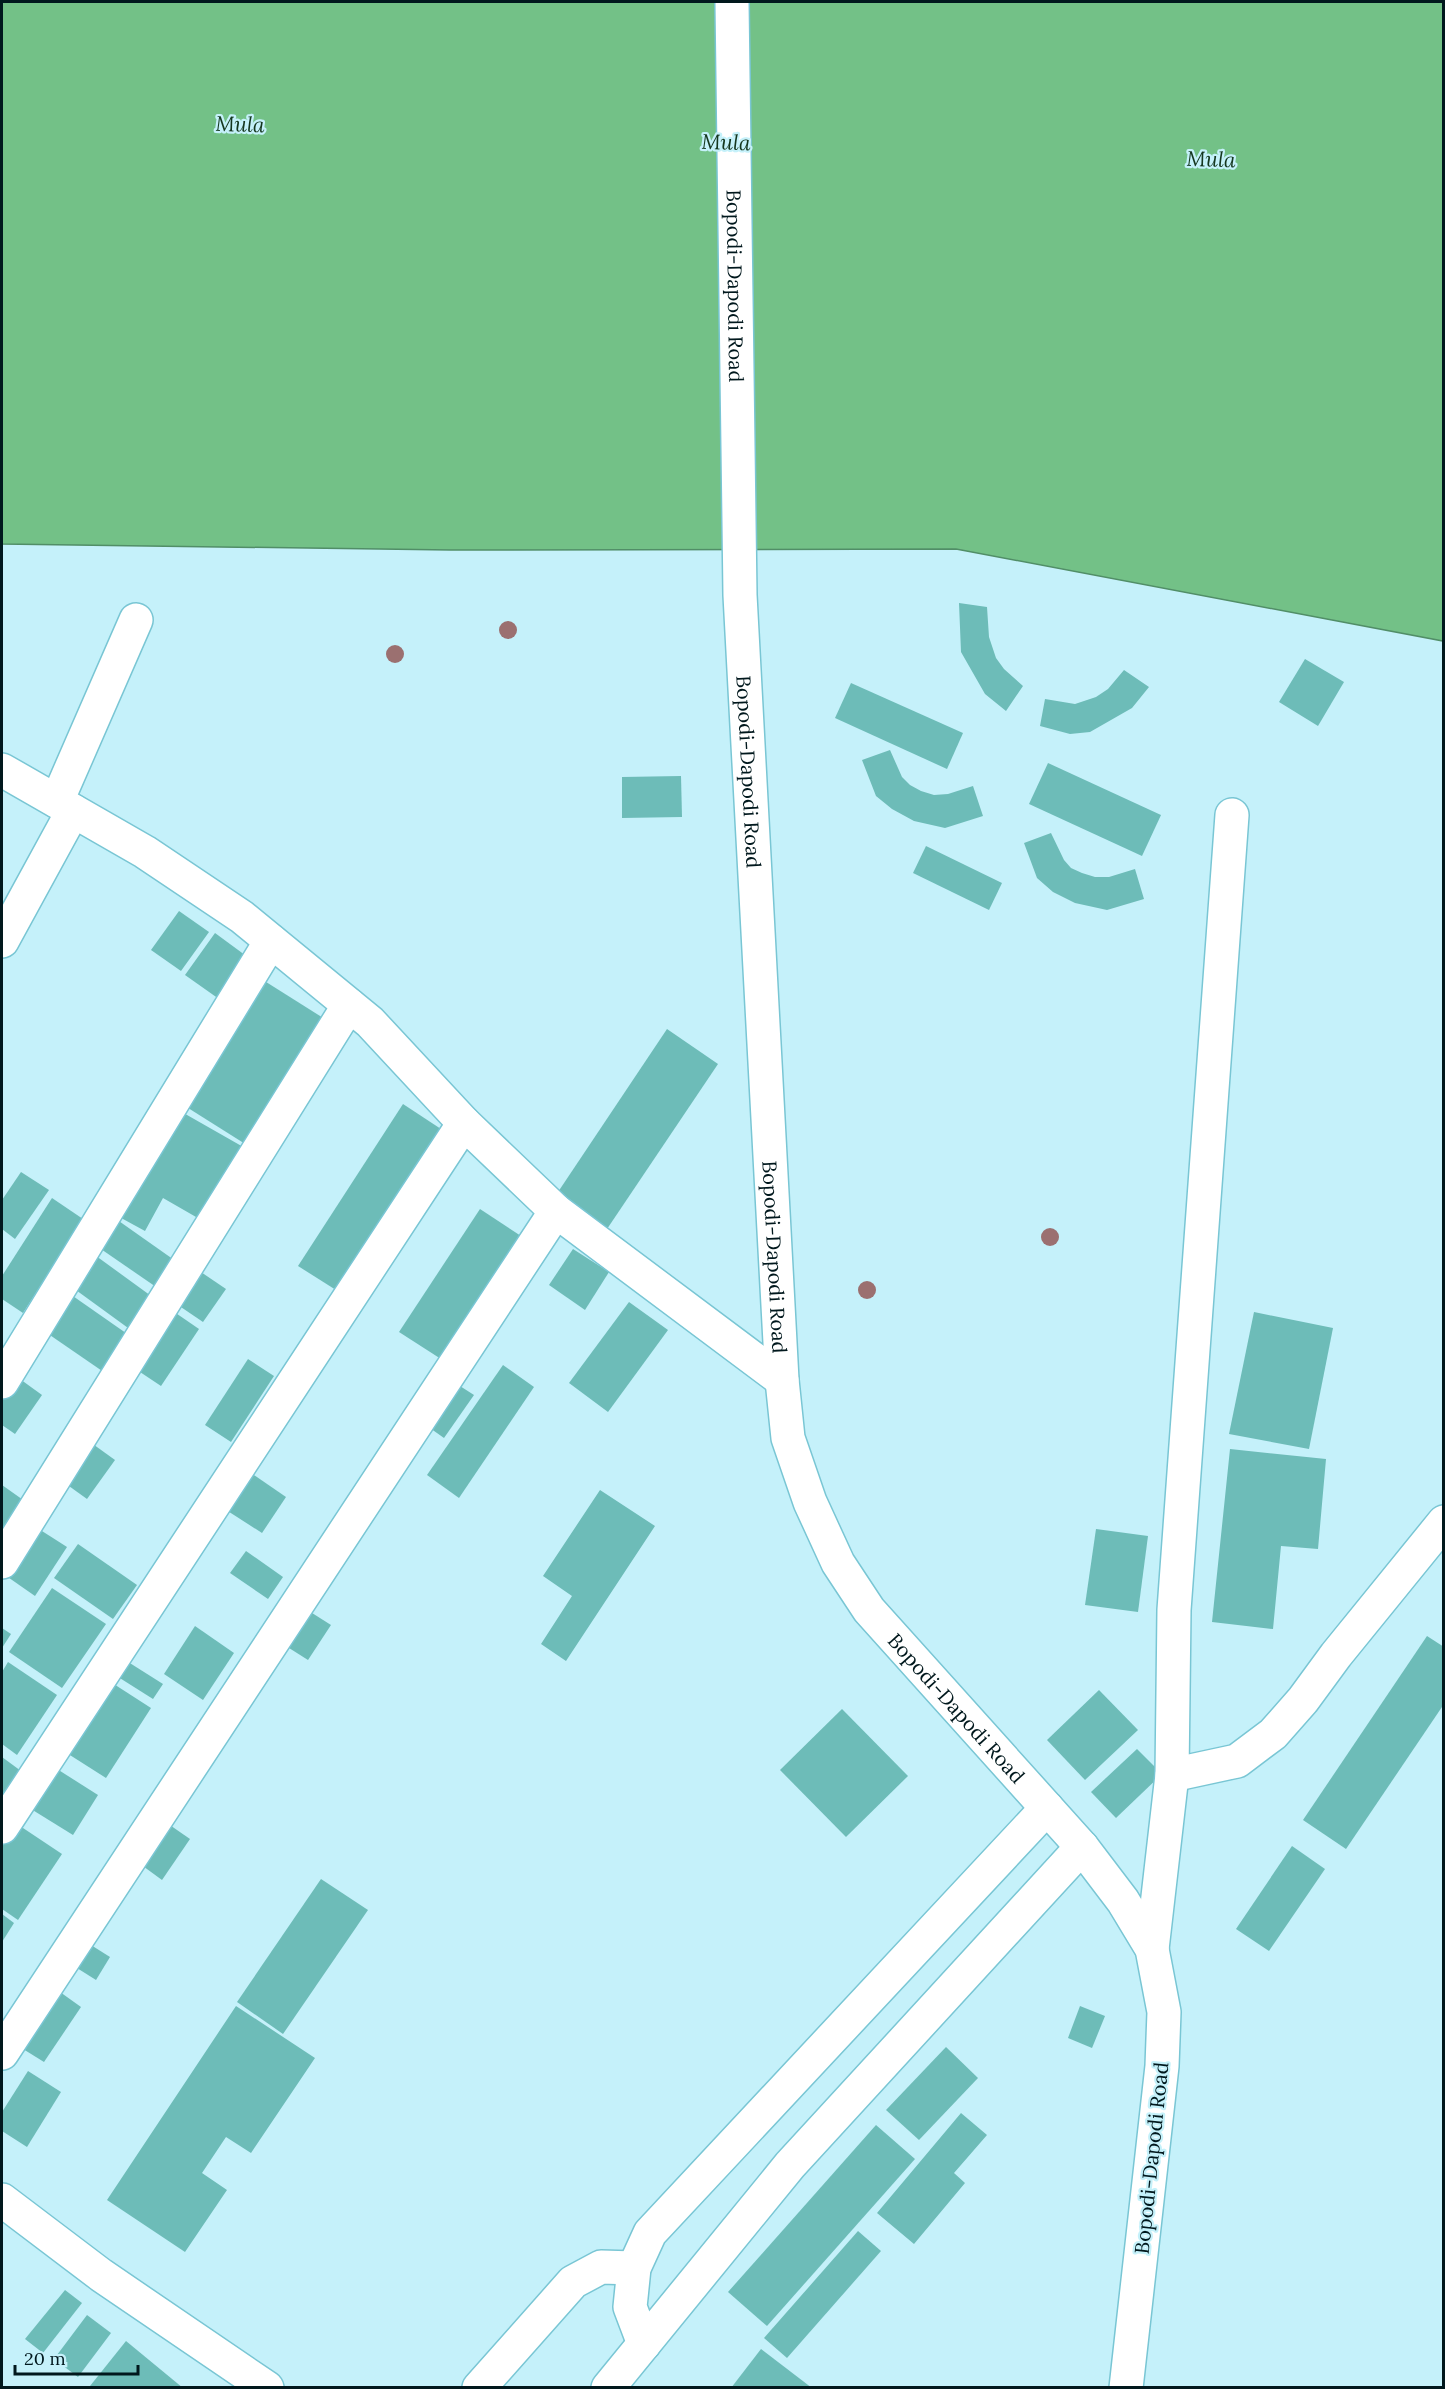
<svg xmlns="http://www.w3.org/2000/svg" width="1445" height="2389" font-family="Lora,serif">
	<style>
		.water { fill: #73c187; stroke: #518e67; stroke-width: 1.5 }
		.building { fill: #6dbcb8 }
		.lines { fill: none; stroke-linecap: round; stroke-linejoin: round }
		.minor-casing { stroke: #79c6d4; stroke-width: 36 }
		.tertiary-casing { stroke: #79c6d4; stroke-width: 36 }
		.minor { stroke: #fff; stroke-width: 33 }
		.tertiary { stroke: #fff; stroke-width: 33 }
		.tree { fill: #9b7070 }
		.labels { text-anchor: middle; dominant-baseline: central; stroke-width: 4.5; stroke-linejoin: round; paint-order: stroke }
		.street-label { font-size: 20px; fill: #01181d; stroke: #c5f1fa }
		.water-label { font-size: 21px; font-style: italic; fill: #14361e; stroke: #c5f1fa }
	</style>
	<rect width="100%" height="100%" fill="#c5f1fa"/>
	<path class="water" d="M 2,2 L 1443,2 L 1443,641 L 956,549 L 451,550 L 2,544 Z"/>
	<g class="building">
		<path d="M 959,603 L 987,607 L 989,637 L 996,658 L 1004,669 L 1023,686 L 1006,711 L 985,694 L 961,652 Z"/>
		<path d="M 1305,659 L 1344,682 L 1318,726 L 1279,702 Z"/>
		<path d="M 1124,670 L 1149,687 L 1132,708 L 1090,732 L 1070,734 L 1040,726 L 1045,699 L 1075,704 L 1096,697 L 1108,689 Z"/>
		<path d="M 851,683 L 963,733 L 947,769 L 835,718 Z"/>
		<path d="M 890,750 L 902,777 L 910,785 L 921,791 L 934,795 L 948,794 L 973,786 L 983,816 L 945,828 L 914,821 L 892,809 L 876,796 L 862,760 Z"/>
		<path d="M 1048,763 L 1161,815 L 1142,856 L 1029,804 Z"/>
		<path d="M 681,776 L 682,817 L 622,818 L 622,777 Z"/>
		<path d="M 1051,833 L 1064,860 L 1071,868 L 1082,873 L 1095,877 L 1109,877 L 1135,869 L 1144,899 L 1107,910 L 1075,903 L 1053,892 L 1037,878 L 1024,843 Z"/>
		<path d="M 926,846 L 1002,883 L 989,910 L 913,873 Z"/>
		<path d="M 179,911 L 209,932 L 181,971 L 151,950 Z"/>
		<path d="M 215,933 L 249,958 L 219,999 L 185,975 Z"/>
		<path d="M 255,975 L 328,1021 L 250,1147 L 177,1101 Z"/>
		<path d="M 667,1029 L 718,1064 L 605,1232 L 554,1198 Z"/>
		<path d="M 403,1104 L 441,1129 L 336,1290 L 298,1266 Z"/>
		<path d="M 173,1107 L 245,1148 L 203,1221 L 163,1198 L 145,1231 L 112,1213 Z"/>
		<path d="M 21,1172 L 49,1190 L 15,1239 L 2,1229 L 2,1200 Z"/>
		<path d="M 52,1198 L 83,1219 L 23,1313 L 2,1299 L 2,1276 Z"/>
		<path d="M 480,1209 L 521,1236 L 441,1359 L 399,1332 Z"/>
		<path d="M 116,1219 L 177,1262 L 159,1289 L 98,1247 Z"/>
		<path d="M 573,1249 L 609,1272 L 585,1310 L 549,1285 Z"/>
		<path d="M 92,1253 L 158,1301 L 135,1333 L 69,1285 Z"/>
		<path d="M 195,1268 L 226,1289 L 203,1322 L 172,1301 Z"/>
		<path d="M 70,1294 L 133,1338 L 108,1375 L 44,1331 Z"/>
		<path d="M 629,1302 L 668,1330 L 608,1412 L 569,1383 Z"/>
		<path d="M 167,1307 L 199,1329 L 161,1386 L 128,1364 Z"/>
		<path d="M 1254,1312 L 1333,1328 L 1309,1449 L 1229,1434 Z"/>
		<path d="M 248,1359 L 274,1376 L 231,1442 L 205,1425 Z"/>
		<path d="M 503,1365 L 534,1387 L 459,1498 L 427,1475 Z"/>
		<path d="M 13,1374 L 42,1395 L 15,1434 L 2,1425 L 2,1391 Z"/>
		<path d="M 449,1379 L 474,1395 L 444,1438 L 420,1421 Z"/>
		<path d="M 90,1442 L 115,1460 L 87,1499 L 62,1481 Z"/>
		<path d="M 1230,1449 L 1326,1459 L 1318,1549 L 1281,1546 L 1273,1629 L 1212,1622 Z"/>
		<path d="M 248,1471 L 286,1497 L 262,1533 L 223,1508 Z"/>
		<path d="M 2,1485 L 26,1502 L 2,1539 Z"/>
		<path d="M 600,1490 L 655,1526 L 566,1661 L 541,1644 L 572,1596 L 543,1576 Z"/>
		<path d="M 31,1524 L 67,1547 L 35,1596 L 2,1573 Z"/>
		<path d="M 1096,1529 L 1148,1536 L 1138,1612 L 1085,1605 Z"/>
		<path d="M 78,1544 L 137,1585 L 113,1619 L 54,1578 Z"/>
		<path d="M 246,1551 L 283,1577 L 268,1599 L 230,1573 Z"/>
		<path d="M 52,1588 L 106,1624 L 62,1688 L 9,1652 Z"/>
		<path d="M 301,1606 L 331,1625 L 308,1660 L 278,1641 Z"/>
		<path d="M 195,1626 L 234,1653 L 203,1700 L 164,1674 Z"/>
		<path d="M 2,1628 L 11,1634 L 2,1648 Z"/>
		<path d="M 1427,1636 L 1444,1647 L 1444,1704 L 1346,1849 L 1303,1820 Z"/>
		<path d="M 125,1660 L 163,1684 L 153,1699 L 115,1675 Z"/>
		<path d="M 8,1662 L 57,1695 L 17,1755 L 2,1744 L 2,1672 Z"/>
		<path d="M 106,1679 L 151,1708 L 106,1778 L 62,1750 Z"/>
		<path d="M 1099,1690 L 1138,1730 L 1085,1780 L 1047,1740 Z"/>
		<path d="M 842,1709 L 908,1776 L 846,1837 L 780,1770 Z"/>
		<path d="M 1137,1749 L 1162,1774 L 1116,1818 L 1091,1792 Z"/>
		<path d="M 2,1757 L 21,1771 L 2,1798 Z"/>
		<path d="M 57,1769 L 98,1795 L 73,1835 L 31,1809 Z"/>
		<path d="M 164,1821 L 190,1839 L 162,1880 L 136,1861 Z"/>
		<path d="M 17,1824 L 62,1854 L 18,1920 L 2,1909 L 2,1847 Z"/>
		<path d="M 1292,1846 L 1325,1869 L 1269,1951 L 1236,1929 Z"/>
		<path d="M 321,1879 L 368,1910 L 283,2034 L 237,2002 Z"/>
		<path d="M 2,1914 L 14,1923 L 2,1942 Z"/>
		<path d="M 83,1940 L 110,1957 L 96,1980 L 69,1963 Z"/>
		<path d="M 53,1987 L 81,2007 L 44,2062 L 15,2044 Z"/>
		<path d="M 236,2006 L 315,2058 L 251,2153 L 226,2137 L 202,2173 L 227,2190 L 185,2252 L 107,2200 Z"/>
		<path d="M 1080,2006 L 1105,2016 L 1092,2048 L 1068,2038 Z"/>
		<path d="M 946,2047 L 978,2078 L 919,2140 L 886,2110 Z"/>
		<path d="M 28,2071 L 61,2092 L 27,2147 L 2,2131 L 2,2112 Z"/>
		<path d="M 961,2113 L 987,2135 L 954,2173 L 965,2183 L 914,2244 L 877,2213 Z"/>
		<path d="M 876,2125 L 915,2159 L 767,2326 L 728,2292 Z"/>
		<path d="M 858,2231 L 881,2251 L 787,2358 L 764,2338 Z"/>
		<path d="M 65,2290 L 82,2303 L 43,2353 L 25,2339 Z"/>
		<path d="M 87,2315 L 111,2333 L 78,2377 L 54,2359 Z"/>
		<path d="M 126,2341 L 183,2388 L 91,2388 L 90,2386 Z"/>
		<path d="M 761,2349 L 812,2388 L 731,2388 Z"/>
	</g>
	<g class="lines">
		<g class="minor-casing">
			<g id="minor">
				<path d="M 2,770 L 145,852 L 242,917 L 370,1022 L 464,1123 L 556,1211 L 782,1380"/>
				<path d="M 57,801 L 136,620"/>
				<path d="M 2,941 L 73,811"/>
				<path d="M 2,1382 L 271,941"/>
				<path d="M 2,1562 L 349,1005"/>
				<path d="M 1172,1775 L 1237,1761 L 1273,1734 L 1303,1700 L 1336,1655 L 1444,1522"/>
				<path d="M 2,1827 L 464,1123"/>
				<path d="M 1152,1949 L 1172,1775 L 1174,1610 L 1232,815"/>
				<path d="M 2,2053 L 556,1211"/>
				<path d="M 2,2200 L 101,2275 L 267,2388"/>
				<path d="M 644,2344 L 630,2307 L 634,2268 L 650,2233 L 1047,1808"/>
				<path d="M 479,2388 L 573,2282 L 601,2267 L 634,2268"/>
				<path d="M 608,2388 L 790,2165 L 1082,1847"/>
			</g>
		</g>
		<g class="tertiary-casing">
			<g id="tertiary">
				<path id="s1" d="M 732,2 L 740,595 L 782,1380 L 788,1438 L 810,1502 L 838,1563 L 869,1610 L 1082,1847 L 1123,1901 L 1152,1949 L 1164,2012 L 1162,2066 L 1126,2388"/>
			</g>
		</g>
		<use href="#minor" class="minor"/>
		<use href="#tertiary" class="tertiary"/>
	</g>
	<g class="tree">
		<circle cx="508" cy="630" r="9"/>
		<circle cx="395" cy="654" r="9"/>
		<circle cx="1050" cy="1237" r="9"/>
		<circle cx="867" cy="1290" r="9"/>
	</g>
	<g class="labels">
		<g class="street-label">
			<text stroke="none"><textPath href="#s1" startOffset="284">Bopodi-Dapodi Road</textPath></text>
			<text stroke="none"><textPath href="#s1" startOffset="770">Bopodi-Dapodi Road</textPath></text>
			<text stroke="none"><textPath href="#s1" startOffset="1256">Bopodi-Dapodi Road</textPath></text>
			<text stroke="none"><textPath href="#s1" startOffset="1760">Bopodi-Dapodi Road</textPath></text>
			<text transform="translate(1151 2158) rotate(-84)">Bopodi-Dapodi Road</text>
		</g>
		<g class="water-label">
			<text transform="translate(240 124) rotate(2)">Mula</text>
			<text transform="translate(726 142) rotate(2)">Mula</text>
			<text transform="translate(1211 159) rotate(2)">Mula</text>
		</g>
	</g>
	<rect width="1445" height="2389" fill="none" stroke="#01181d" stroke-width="6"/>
	<path d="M15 2365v9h123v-9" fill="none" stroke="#01181d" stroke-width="3"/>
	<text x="24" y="2365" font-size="18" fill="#01181d" stroke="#c5f1fa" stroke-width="4.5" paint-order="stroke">20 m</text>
</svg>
